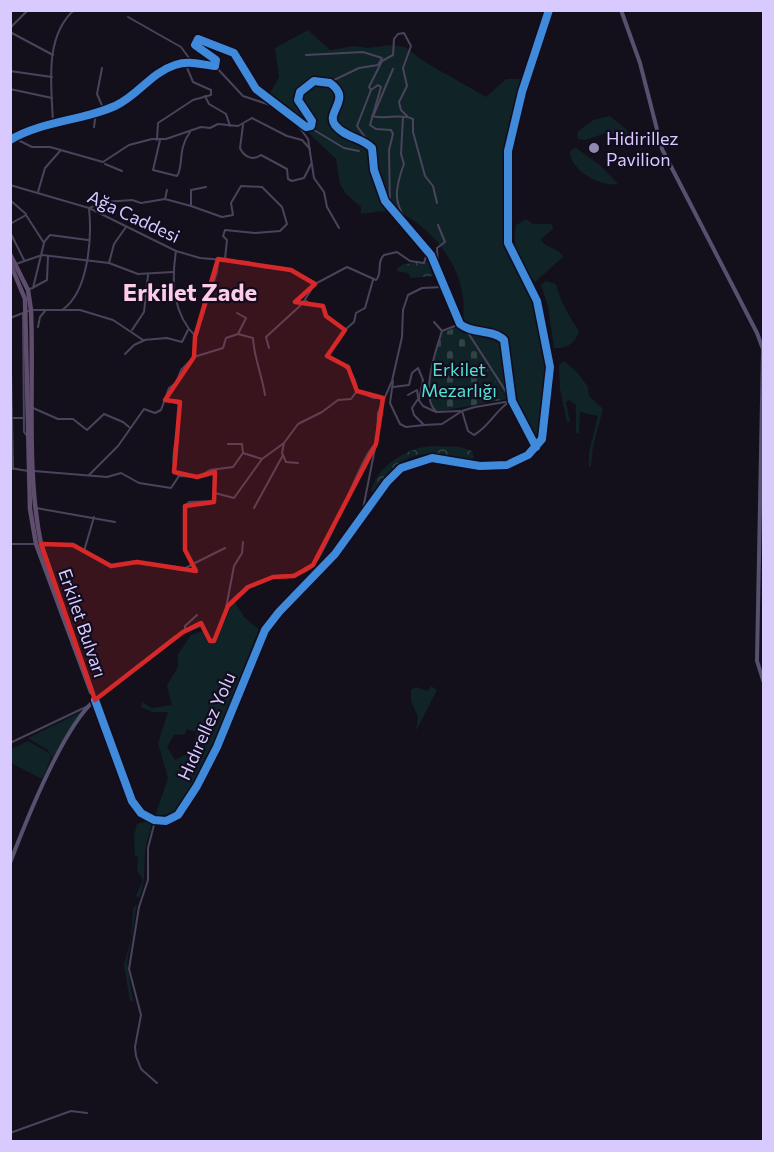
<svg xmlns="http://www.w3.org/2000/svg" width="774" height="1152" font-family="Commissioner,sans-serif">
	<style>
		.green { fill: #102327; fill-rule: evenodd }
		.forest { fill: url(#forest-crowns) }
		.cemetery { fill: url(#cemetery-stones) }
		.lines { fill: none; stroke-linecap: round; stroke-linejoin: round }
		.street { stroke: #49445c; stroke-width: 2 }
		.secondary { stroke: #56516f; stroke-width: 4 }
		.primary { stroke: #5e4d6d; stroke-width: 4.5 }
		.cycleway-casing { stroke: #120c1f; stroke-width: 11 }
		.cycleway { stroke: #408adc; stroke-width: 8 }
		.marked { fill: #d62828; fill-opacity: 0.2; stroke: #d62828; stroke-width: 4.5; stroke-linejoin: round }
		.poi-dot { fill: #9389af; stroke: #120c1f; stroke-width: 2 }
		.labels { text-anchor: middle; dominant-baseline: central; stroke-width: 4.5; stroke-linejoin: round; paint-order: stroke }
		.poi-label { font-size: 18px; fill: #d8caff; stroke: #120c1f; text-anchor: start }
		.street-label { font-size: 18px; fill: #d8caff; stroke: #120c1f }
		.park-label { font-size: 18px; fill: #54e1d3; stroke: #120c1f }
		.district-label { font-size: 24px; font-weight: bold; fill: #ffcce5; stroke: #120c1f }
	</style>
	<defs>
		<pattern id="forest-crowns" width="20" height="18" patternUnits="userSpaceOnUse" patternTransform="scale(1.5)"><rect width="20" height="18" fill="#102327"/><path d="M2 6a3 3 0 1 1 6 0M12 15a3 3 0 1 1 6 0" fill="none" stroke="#324247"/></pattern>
		<pattern id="cemetery-stones" width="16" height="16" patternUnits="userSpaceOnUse" patternTransform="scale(1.5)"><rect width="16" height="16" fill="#102327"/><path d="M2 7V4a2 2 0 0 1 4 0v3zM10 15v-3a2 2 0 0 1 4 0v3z" fill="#324247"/></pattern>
	</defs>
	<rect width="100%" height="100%" fill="#13101b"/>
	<g class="green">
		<path d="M 308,30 L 330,50 L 354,46 L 367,48 L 390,45 L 405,47 L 425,62 L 486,97 L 506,79 L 524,79 C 511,122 504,161 504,206 C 504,219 503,234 506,247 C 511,265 525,279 532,296 C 548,332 552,399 536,436 L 532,436 L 461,329 C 472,287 448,245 414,221 C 409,217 400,212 394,211 C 384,210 372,213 361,214 L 361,207 L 346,194 L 340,184 L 336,159 L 269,95 L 279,77 L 275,48 Z"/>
		<path d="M 610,116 L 627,130 L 628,144 L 609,132 L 585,140 L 578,139 L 577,132 L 593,120 Z"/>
		<path d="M 576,148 L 600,165 L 618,184 C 601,187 573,172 570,154 L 571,150 Z"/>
		<path d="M 526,219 L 533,224 L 552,224 L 553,229 L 541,239 C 546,250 558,246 563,257 L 535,282 C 520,263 511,250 516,225 Z"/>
		<path d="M 546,281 L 556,284 C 561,304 569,314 579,332 C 574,344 566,349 554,348 L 548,306 L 541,285 Z"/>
		<path d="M 564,361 L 576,371 L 588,387 L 589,396 L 603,409 L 593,447 L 591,466 L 589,467 L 589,452 L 598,416 L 580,412 L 579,433 L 576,433 L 576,405 L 569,400 L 566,402 L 570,422 L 567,422 L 560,389 L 559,365 Z"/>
		<path d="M 234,601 L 245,618 L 259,629 L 213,748 L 183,805 L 172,814 L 155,816 L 168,778 L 158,743 L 168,712 L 152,712 L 141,707 L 142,702 L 152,708 L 172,705 L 167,685 L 178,667 L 178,654 L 191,635 L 203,631 L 207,642 L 215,641 ZM 187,729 L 197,732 L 191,752 L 175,760 L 167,747 L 174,735 L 185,734 Z"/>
		<path d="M 431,686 L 437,690 L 416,731 L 418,717 L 411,701 L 411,690 L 416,687 L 428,691 Z"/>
		<path d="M 85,710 L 52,758 L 48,750 L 28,738 Z"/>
		<path d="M 28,741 L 49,753 L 51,759 L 42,779 L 11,763 L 11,749 Z"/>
		<path d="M 147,821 L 151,822 C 152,831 147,837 146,846 C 143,865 147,879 139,898 L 136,896 L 143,880 L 137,870 L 138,857 L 135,856 L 134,836 L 137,824 Z"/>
		<path d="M 137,904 L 127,963 L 133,1001 L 130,1001 L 124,965 L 131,938 L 133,909 Z"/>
	</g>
	<g class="forest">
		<path d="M 428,262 L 433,276 L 411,278 L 408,273 L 397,271 L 397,268 L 404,264 Z"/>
		<path d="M 434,446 L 460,447 L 472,451 L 474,457 L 472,460 C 418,454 410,444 374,492 L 371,491 C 377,466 409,446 434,446 Z"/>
	</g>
	<path class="cemetery" d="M 457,327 L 467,337 L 507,399 L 441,411 L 433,410 C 422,393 435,351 442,333 Z"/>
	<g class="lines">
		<g class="street">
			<path d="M 128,17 L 181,47 L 192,62"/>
			<path d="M 10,28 L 28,10"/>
			<path d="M 10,32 L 53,55"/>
			<path d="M 306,55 L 363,52 L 382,58 L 378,65 L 359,68 L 330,82"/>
			<path d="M 216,67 L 243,96 L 282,109"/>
			<path d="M 102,68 L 97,94 L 104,110"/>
			<path d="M 10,71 L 52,77"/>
			<path d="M 10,89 L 52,98"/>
			<path d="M 371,90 L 357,126 L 372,147"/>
			<path d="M 205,96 L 209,104 L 226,114 L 230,126"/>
			<path d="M 374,114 L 393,69"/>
			<path d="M 372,116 C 387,120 399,113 413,119 L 413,132 L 425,176 L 433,186 L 437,203"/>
			<path d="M 403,117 L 401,154 L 404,164 C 392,196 395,204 413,233"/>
			<path d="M 292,118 L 308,139 L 314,178 L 324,192 L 327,207 L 339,228"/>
			<path d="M 53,125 C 52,88 43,38 74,10"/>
			<path d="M 243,125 L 240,148 C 244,157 253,161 261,155 L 287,169 L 288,179 L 292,181 L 304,178 L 311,164"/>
			<path d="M 94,127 L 96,112"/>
			<path d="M 309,127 L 344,148 L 359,151"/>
			<path d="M 14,138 L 32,147 L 50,147 L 103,162 L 129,145 L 152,139 L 166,139 L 201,127 L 210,128 L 218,124 L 238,126 L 252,118 L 287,136 L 302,140 L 310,149"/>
			<path d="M 10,140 C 42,121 81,121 115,106 C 138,96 150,73 175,65 C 190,60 201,65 215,66 L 216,60 L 195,45 L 198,39 L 234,53 L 256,89 L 306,127 L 311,126 L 312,121 L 298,100 L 300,92 L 314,81 L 330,83 C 353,99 325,112 335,125 C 345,138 361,137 372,148 L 374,170 L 385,201 L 431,255 L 460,324 C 472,334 493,329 504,340 L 512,401 L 535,445"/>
			<path d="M 157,140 L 158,123 L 193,100 L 211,95 L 211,90 L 193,82 L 185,63"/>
			<path d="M 160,140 L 153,170 L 177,176 C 184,166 177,150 190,132"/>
			<path d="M 105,164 L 122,171"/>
			<path d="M 10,185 L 89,208 L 176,251 L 200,258 L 248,262 L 261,267 L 291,270 L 315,284"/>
			<path d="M 38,192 L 45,168 L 60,151"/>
			<path d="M 165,199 L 167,190"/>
			<path d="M 10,200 L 26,214"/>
			<path d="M 191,206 L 222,217 L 233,215 L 231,203 L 241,186 L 262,187 L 282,207 L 287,224 L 280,231 L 255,233 L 225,230 L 223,236 L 227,240 L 225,259"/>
			<path d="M 390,209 L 389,150 L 393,134 L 391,130 L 376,129 L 370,125 L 381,87 L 378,85 L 371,90 L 369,87 L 382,61 L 393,55 L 394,39 L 398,34 L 404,33 L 411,46 L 403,68 L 407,86 L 399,102 L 401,110 L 408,117"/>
			<path d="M 10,224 L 26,215 L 44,243 L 33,288 L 29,289"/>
			<path d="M 10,232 L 24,260"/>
			<path d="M 44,242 L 50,235 L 88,240"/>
			<path d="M 176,251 C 171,283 173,314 196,337 L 194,357"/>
			<path d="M 109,263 L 138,274 L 173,272"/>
			<path d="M 16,264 L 42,255 L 109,263 L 114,244 L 126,227"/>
			<path d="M 438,267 L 437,248 L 445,242 L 438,225"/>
			<path d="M 34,287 L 47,280 L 48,256"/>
			<path d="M 305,300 L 310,304 L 323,306 L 326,316 L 345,330 L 328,356 C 344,365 356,372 357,391 L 374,398 L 382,398"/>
			<path d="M 62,310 C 89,292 92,237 89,208 L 105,202 L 132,200 L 141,203 L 165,199 L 191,206 L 191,190 L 206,187"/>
			<path d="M 23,313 L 24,432 L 28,437"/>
			<path d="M 10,318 L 31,310 L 80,310 L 113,320 L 143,340 L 167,338 L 182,342 L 188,330"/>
			<path d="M 10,321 L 13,469"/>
			<path d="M 434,322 L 442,331"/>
			<path d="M 38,327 L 40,317 L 45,311"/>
			<path d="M 465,328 L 512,401"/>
			<path d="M 346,329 L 354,322 L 356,313 L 365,308 L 373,280"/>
			<path d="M 132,330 L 144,312 L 148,275"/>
			<path d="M 238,334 L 253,338 C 254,358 262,375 265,395"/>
			<path d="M 196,336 L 217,272 L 218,259"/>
			<path d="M 269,348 L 266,337 L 302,304 L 315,284 L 347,267 L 376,280 C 383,274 376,262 384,255 L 397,252 L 410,261 L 424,263 L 428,250"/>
			<path d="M 125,354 L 134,345 L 145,340"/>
			<path d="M 393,381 L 390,403 L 400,424 L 406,427 L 424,425"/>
			<path d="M 393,387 L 409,385 L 412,373 L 418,368 L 423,380 L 419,400"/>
			<path d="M 408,395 L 417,390 L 418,397"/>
			<path d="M 165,400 L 180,404 C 182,423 165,465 179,476"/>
			<path d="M 33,408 L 58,419 L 73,419 L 87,430 L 104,414 L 123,422 L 129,427"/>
			<path d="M 460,411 L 437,412 C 419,399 436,349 442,331 L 460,324"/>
			<path d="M 462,411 L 468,431 L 474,435 C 489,427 495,411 509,402"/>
			<path d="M 436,412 L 423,406 L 418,399 L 412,408 L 414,415 L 424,425 L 442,424 L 462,411 L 475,407 L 512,401"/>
			<path d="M 12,418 L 24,418"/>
			<path d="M 284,443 L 282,453 L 286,462 L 298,463"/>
			<path d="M 228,444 L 242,444 L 243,453"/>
			<path d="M 10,468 L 28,471"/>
			<path d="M 34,471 L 107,477 L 121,473 L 139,483 L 171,488 L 179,476"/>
			<path d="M 89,475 L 118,446 L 144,409 L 155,413 L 161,410 L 169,388 L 176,383 L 181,370 L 194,357 L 223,348 L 226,338 L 238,334 L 246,318 L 237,313"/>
			<path d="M 179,476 L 198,477 L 210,470 L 233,467 L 243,453 L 262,459 L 284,443 L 298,424 L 322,412 L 338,400 L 351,399 L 357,391"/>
			<path d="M 215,493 L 234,498 L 262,459"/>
			<path d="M 36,508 L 115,522"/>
			<path d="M 254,508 L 283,455"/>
			<path d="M 362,514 L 377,438 L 378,413 L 392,381 L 402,337 L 403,310 L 408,295 L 422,288 L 443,287"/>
			<path d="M 40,543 L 73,545 L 111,566 L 137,562 L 182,570 L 193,564 L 185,550 L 185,506 L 189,502 L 214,501 L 216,470"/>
			<path d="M 10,544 L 35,544"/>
			<path d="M 84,551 L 94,517"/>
			<path d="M 193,564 L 225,548"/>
			<path d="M 226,608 L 234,566 L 242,553 L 243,542"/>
			<path d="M 185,631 L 185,626 L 197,615"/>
			<path d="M 97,698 L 174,637 L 202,625 L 210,641 L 214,641 C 221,629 221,614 230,603 C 240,590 258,581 273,577 C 290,573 302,579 315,563 C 332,542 363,450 376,444"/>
			<path d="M 10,743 L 88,706"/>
			<path d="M 155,821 L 148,848 L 148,880 L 139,907 L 129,969 L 141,1015 L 135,1047 L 136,1056 L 141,1069 L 157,1083"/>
			<path d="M 10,1133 L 71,1111 L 87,1113"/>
		</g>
		<g class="secondary">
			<path d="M 621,10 L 640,63 L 662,149 L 757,333 L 763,349 L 757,661 L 764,683"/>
			<path d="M 10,863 C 26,821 63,727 95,700 L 132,801 L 141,813 L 154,820 L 166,821 L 178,815 L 197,786 L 217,747 L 265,630 L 279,612 L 335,554 L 387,482 L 401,468 L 432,458 L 480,466 L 507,465 L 528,455 L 542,439 L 550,367 L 537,301 L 508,243 L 508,151 L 522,92 L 549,10"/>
		</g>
		<g class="primary">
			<path d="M 10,254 L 28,290 L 31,310 C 34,385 26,471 41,544 L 95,700"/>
			<path d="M 10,263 L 25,299 L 30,509 L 36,544 L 91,692"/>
		</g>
		<g class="cycleway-casing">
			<g id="cycleway">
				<path d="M 10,140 C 42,121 81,121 115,106 C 138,96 150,73 175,65 C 190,60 201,65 215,66 L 216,60 L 195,45 L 198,39 L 234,53 L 256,89 L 306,127 L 311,126 L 312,121 L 298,100 L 300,92 L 314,81 L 330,83 C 353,99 325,112 335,125 C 345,138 361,137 372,148 L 374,170 L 385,201 L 431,255 L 460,324 C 472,334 493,329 504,340 L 512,401 L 536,447"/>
				<path d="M 95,700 L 132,801 L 141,813 L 154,820 L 166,821 L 178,815 L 197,786 L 217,747 L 265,630 L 279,612 L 335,554 L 387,482 L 401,468 L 432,458 L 480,466 L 507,465 L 528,455 L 542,439 L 550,367 L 537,301 L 508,243 L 508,151 L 522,92 L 549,10"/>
			</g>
		</g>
		<use href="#cycleway" class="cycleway"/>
	</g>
	<path class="marked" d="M 218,259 L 291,270 L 315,284 L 295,302 L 323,306 L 326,316 L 345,330 L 327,356 L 348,367 L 357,391 L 383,398 L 376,444 L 313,565 L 294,576 L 273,577 L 248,587 L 228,606 L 214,641 L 210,641 L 201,623 L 183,632 L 95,700 L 41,544 L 73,545 L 111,566 L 137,562 L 196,571 L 185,550 L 185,506 L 214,502 L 215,472 L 197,477 L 174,472 L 180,402 L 165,400 L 194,357 L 195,337 Z"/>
	<circle class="poi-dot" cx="594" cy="148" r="6"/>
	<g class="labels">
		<g class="poi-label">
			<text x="606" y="138">Hidirillez<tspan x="606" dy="21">Pavilion</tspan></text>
		</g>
		<g class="street-label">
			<text transform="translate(134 216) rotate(25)">Ağa Caddesi</text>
			<text transform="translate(83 623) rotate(71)">Erkilet Bulvarı</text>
			<text transform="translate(206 726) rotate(-66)">Hıdırellez Yolu</text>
		</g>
		<g class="park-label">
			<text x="459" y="369">Erkilet<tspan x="459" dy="21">Mezarlığı</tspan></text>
		</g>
		<g class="district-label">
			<text x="190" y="291">Erkilet Zade</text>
		</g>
	</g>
	<rect width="774" height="1152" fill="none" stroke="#d8caff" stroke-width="24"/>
</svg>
